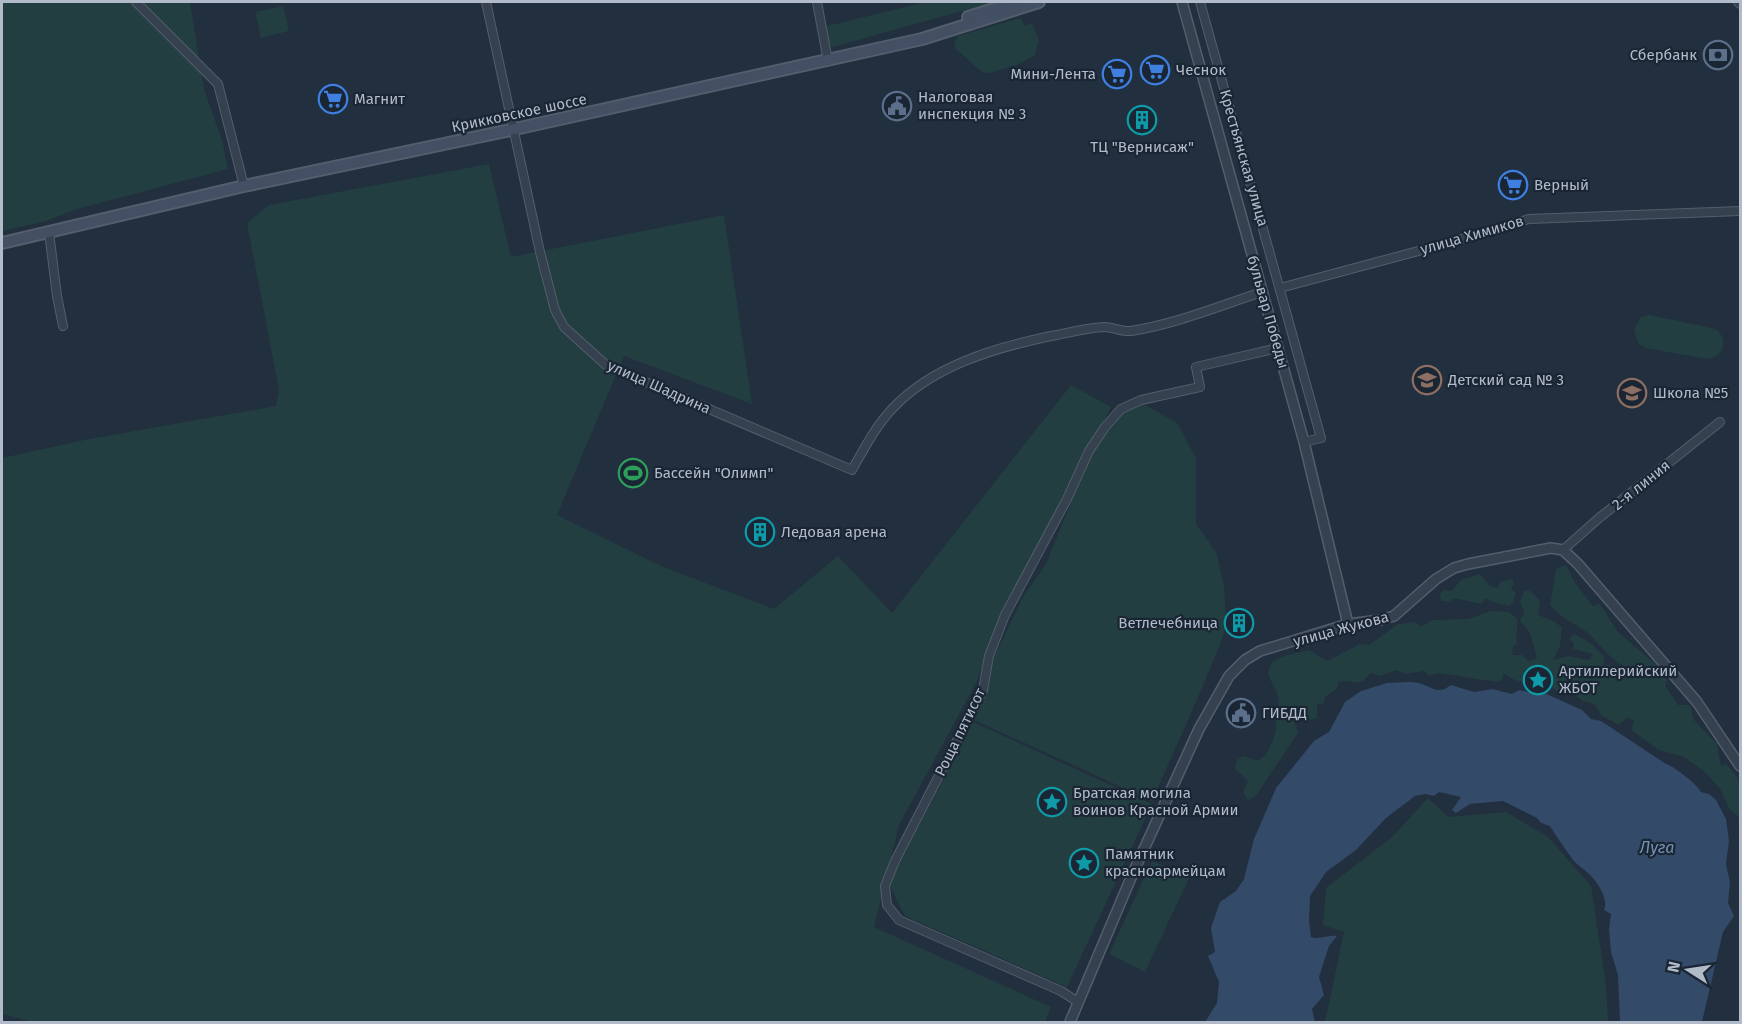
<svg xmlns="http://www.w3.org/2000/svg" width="1742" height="1024" font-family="'Fira Sans',sans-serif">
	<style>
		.green { fill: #233e40 }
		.water { fill: #334a68 }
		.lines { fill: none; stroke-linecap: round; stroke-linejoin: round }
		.minor-casing { stroke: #535e6d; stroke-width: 10 }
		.tertiary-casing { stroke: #535e6d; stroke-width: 12 }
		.secondary-casing { stroke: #535e6d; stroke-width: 14 }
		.minor { stroke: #35414f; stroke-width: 8 }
		.tertiary { stroke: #35414f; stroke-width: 9 }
		.secondary { stroke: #434f63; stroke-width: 10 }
		.labels { text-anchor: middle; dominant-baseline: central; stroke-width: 4.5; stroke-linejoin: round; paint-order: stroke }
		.poi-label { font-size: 15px; fill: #b1bbca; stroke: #1a2634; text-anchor: start }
		.street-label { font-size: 15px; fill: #b1bbca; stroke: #1a2634 }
		.water-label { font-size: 16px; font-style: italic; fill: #7592b5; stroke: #1a2634 }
	</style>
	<rect width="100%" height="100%" fill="#212f3f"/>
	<g class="green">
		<path d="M 2,2 L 190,2 L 204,89 L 223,143 L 228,169 L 77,209 L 46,221 L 2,231 Z"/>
		<path d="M 926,2 L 994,2 L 833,47 L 826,41 L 823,27 Z"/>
		<path d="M 283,6 L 289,31 L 261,38 L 255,12 Z"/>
		<path d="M 1021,18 L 1024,26 L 1032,23 L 1039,40 L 1035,55 L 1019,64 L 990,73 L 982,72 L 956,49 L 954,42 L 958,36 Z"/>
		<path d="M 489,164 L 511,257 L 724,215 L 752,404 L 624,356 L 557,515 L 661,566 L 774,609 L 838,556 L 892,613 L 1071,385 L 1111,407 L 1005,615 L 976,683 L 899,825 L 874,927 L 1051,1007 L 1045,1022 L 32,1022 L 2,1014 L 2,458 L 89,439 L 276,406 L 279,390 L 247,223 L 269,205 Z"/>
		<path d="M 1650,315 L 1716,329 C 1729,340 1724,357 1707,359 L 1646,348 L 1638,343 L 1634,330 L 1641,317 Z"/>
		<path d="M 1143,404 L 1177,423 L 1196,458 L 1196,524 L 1217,554 L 1224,587 L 1226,622 L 1223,637 L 1196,702 L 1152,801 L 974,720 L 988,689 L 993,659 L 1023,597 L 1046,564 L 1082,475 L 1100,441 L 1124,410 Z"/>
		<path d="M 1566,565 L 1575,583 L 1593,606 L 1600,604 L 1617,631 L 1662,670 L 1667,681 L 1665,686 L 1678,705 L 1690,705 L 1694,720 L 1717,744 L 1721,766 L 1726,764 L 1740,780 L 1740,828 L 1738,816 L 1729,809 L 1721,790 L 1705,772 L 1684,757 L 1659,750 L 1631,730 L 1634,721 L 1628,717 L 1619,725 L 1602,716 L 1594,704 L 1583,701 L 1566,688 L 1556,691 L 1551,685 L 1538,686 L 1532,679 C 1520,685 1513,679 1503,673 L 1503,679 L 1497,682 L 1438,673 L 1429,676 L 1424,671 L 1405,674 L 1397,670 L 1380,676 L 1371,673 L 1363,681 L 1354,683 L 1349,681 L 1338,682 L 1337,689 L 1325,697 L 1324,703 L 1317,705 L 1317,718 L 1310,720 L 1302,716 L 1295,724 L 1298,733 L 1255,797 L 1248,800 L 1243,792 L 1248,781 L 1235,769 C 1235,762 1237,759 1243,756 C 1247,757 1253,760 1257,760 C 1267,761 1277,733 1276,724 C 1276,721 1275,718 1274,715 C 1286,695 1272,691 1268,672 L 1273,661 L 1287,655 L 1309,650 L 1327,661 L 1360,644 L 1369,645 L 1398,624 L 1416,622 L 1420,627 L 1433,620 L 1468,619 L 1491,611 L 1509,612 L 1517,618 C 1519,627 1515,634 1517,643 L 1513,647 L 1512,655 L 1522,655 L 1528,661 L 1537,658 L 1530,633 L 1520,621 L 1524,611 L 1520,602 L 1524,591 L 1530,591 L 1540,600 L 1538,615 L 1553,621 L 1562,627 L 1560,646 L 1553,660 L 1568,656 L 1589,660 L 1593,654 L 1573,649 L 1574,644 L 1569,638 L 1575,634 L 1592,644 L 1605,658 L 1603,665 L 1610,664 L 1616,677 L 1631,674 L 1631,669 C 1612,663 1602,646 1588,633 C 1575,623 1560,618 1550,605 L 1556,569 Z"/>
		<path d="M 1480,574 L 1490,586 L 1497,588 L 1501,582 L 1512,579 L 1514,583 L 1511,590 L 1516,593 L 1513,602 L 1509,606 L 1492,602 L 1486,598 L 1481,604 L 1454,598 L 1450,602 L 1441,601 L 1440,595 L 1443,590 L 1452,591 L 1461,580 Z"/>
		<path d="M 973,722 L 1152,804 L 1067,987 L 905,916 L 889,884 Z"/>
		<path d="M 1428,798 L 1448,817 L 1506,812 L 1548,837 L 1591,886 L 1606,984 L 1608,1022 L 1325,1022 L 1344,932 L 1323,925 L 1326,888 L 1392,837 Z"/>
		<path d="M 1152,861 L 1190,876 L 1145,972 L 1109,954 Z"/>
	</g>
	<path class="water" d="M 1387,683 C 1397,683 1409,681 1418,683 C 1432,686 1437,696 1451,685 L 1474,692 L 1492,689 L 1512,694 L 1519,690 L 1538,694 L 1542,692 L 1582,710 L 1591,719 L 1601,721 L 1666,764 C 1674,766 1698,785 1701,792 L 1709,794 L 1716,800 L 1726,819 L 1729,841 L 1726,864 L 1730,882 L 1728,903 L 1734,916 L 1723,932 L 1702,1022 L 1620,1022 L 1618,975 L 1611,952 L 1609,929 L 1611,914 L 1604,910 C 1609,899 1597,881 1588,873 C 1583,868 1575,864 1571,857 C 1564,847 1557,838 1550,826 L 1541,823 L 1537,818 L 1503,801 L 1470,804 L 1456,813 L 1452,810 L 1461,797 L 1439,792 L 1434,796 L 1425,794 L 1415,796 L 1386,818 L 1356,850 L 1326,872 L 1310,896 L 1309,921 L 1311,937 C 1319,940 1327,935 1337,936 L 1329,946 L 1319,977 L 1324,995 L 1312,1009 L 1315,1022 L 1205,1022 L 1217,1003 L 1219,982 L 1208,956 L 1215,952 L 1211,928 L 1220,902 L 1236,891 L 1244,879 L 1254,839 L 1276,788 L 1314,741 L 1329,732 L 1345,702 L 1361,691 Z"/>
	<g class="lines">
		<g class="minor-casing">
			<g id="minor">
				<path d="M 136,2 L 218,84 L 244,186"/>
				<path d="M 486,2 L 540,252 L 555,310 L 564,327 L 606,365 L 852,470 C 864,449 875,427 892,409 C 932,366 994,348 1051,336 C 1068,333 1086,328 1104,327 C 1113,327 1122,332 1131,331 C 1176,324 1219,306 1262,292"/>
				<path d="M 817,2 L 828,61"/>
				<path d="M 1200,2 L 1321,438 L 1304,442"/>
				<path d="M 1738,2 L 1740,4"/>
				<path d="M 49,232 L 57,296 L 63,326"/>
				<path d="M 1280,288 L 1452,242 L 1529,219 L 1740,211"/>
				<path d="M 1563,550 L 1599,518 L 1720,422"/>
				<path d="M 1078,1002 L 1061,991 L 899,920 L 887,905 L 885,886 L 895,861 L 983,690 L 989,656 L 1005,615 L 1067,499 L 1089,451 L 1105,427 L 1121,409 L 1141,400 L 1200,387 L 1196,367 L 1278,348"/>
			</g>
		</g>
		<g class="tertiary-casing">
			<g id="tertiary">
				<path d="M 1182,2 L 1304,442 L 1348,624"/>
				<path d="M 1070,1022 L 1133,873 L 1199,729 L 1229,676 L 1245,660 L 1260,651 L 1348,624 L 1380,620 L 1394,616 L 1436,579 L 1454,568 L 1468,564 L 1551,548 L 1563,550 L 1578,564 L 1697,702 L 1740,766"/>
			</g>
		</g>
		<g class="secondary-casing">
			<g id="secondary">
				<path d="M 968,17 L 1016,2"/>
				<path d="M 2,243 L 244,186 L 515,129 L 922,39 L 1039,2"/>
			</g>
		</g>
		<use href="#minor" class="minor"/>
		<use href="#tertiary" class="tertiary"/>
		<use href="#secondary" class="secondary"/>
	</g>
	<defs>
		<g id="bank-ring" transform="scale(1.5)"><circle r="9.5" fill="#1a2634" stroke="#5c6f8a" stroke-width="1.5"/><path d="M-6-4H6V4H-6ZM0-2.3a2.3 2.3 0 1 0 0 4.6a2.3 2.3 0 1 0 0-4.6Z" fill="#5c6f8a"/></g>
		<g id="supermarket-ring" transform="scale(1.5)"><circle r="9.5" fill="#1a2634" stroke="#3f7fe0" stroke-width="1.5"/><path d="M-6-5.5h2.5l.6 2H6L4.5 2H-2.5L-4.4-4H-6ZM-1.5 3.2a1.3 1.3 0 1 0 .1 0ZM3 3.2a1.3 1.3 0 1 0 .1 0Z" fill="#3f7fe0"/></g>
		<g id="civic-ring" transform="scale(1.5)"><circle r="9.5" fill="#1a2634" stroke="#5c6f8a" stroke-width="1.5"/><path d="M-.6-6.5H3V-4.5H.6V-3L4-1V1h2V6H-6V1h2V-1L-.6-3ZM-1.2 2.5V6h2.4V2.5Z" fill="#5c6f8a"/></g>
		<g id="building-ring" transform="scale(1.5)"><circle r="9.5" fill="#1a2634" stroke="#0f9aa8" stroke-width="1.5"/><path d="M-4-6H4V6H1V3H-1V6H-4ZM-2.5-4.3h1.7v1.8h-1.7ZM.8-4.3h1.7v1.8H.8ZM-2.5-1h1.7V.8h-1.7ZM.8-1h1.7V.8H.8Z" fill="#0f9aa8"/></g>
		<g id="school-ring" transform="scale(1.5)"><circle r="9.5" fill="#1a2634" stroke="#8d6e63" stroke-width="1.5"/><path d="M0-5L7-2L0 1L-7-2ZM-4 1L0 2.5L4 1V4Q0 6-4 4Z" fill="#8d6e63"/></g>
		<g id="stadium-ring" transform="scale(1.5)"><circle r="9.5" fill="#1a2634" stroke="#2e9e5b" stroke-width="1.5"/><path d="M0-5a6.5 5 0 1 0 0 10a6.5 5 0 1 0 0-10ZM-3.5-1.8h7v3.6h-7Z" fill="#2e9e5b"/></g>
		<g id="sight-ring" transform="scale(1.5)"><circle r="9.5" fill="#1a2634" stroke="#0f9aa8" stroke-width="1.5"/><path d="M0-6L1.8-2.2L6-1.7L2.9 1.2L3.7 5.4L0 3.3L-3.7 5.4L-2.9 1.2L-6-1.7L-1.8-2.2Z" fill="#0f9aa8"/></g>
	</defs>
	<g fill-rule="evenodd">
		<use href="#bank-ring" x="1718" y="55"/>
		<use href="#supermarket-ring" x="1155" y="70"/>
		<use href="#supermarket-ring" x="1117" y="74"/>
		<use href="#supermarket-ring" x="333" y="99"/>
		<use href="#civic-ring" x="897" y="106"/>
		<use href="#building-ring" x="1142" y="120"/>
		<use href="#supermarket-ring" x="1513" y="185"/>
		<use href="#school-ring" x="1427" y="380"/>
		<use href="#school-ring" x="1632" y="393"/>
		<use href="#stadium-ring" x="633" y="473"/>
		<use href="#building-ring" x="760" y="532"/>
		<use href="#building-ring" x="1239" y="623"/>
		<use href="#sight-ring" x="1538" y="680"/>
		<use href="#civic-ring" x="1241" y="713"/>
		<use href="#sight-ring" x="1052" y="802"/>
		<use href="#sight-ring" x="1084" y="863"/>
	</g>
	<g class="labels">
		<g class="poi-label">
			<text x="1697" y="55" text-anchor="end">Сбербанк</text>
			<text x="1176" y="70">Чеснок</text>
			<text x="1096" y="74" text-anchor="end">Мини-Лента</text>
			<text x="918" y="97">Налоговая<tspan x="918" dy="17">инспекция № 3</tspan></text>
			<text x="354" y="99">Магнит</text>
			<text x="1142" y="147" text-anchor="middle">ТЦ "Вернисаж"</text>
			<text x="1534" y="185">Верный</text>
			<text x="1448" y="380">Детский сад № 3</text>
			<text x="1653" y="393">Школа №5</text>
			<text x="654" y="473">Бассейн "Олимп"</text>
			<text x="781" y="532">Ледовая арена</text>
			<text x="1218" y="623" text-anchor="end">Ветлечебница</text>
			<text x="1559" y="671">Артиллерийский<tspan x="1559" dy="17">ЖБОТ</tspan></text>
			<text x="1262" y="713">ГИБДД</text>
			<text x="1073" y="793">Братская могила<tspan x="1073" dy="17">воинов Красной Армии</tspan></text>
			<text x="1105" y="854">Памятник<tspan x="1105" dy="17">красноармейцам</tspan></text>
		</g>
		<g class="street-label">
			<text transform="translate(519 113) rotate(-12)">Крикковское шоссе</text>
			<text transform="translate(1244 158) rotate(74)">Крестьянская улица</text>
			<text transform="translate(1472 235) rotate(-16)">улица Химиков</text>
			<text transform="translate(1268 312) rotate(74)">бульвар Победы</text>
			<text transform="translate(659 387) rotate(24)">улица Шадрина</text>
			<text transform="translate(1641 485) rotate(-39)">2-я линия</text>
			<text transform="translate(1341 629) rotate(-15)">улица Жукова</text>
			<text transform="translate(960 732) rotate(-64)">Роща пятисот</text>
		</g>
		<g class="water-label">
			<text x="1657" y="847">Луга</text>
		</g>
	</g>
	<rect width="1742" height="1024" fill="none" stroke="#b1bbca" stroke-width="6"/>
	<g transform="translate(1688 970) rotate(282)" stroke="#1a2634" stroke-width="4.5" paint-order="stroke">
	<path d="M0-4.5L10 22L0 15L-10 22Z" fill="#b1bbca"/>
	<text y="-9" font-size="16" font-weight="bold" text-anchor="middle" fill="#b1bbca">N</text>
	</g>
</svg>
